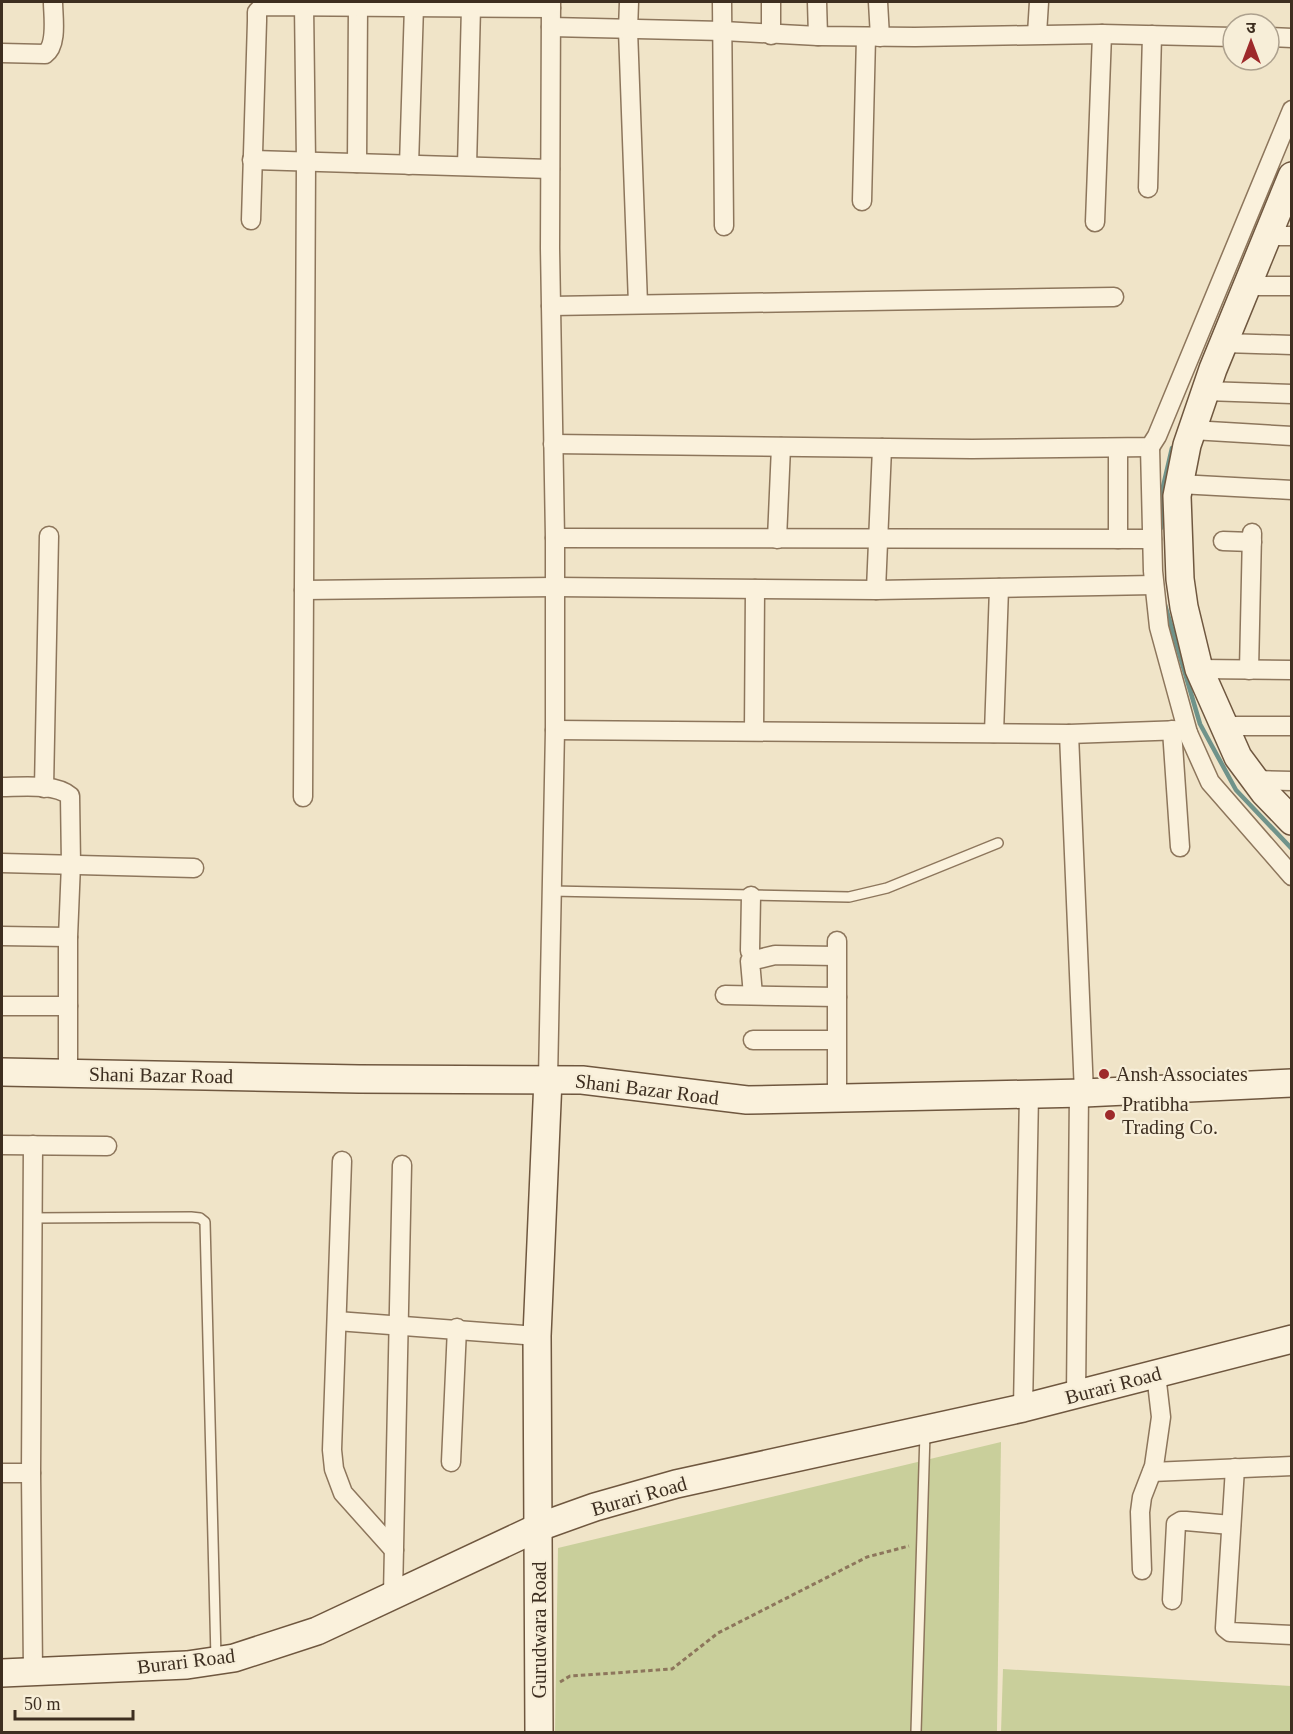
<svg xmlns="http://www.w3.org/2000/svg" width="1293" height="1734" font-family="'Times New Roman','Noto Sans Devanagari',serif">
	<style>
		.green { fill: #c9cf9b }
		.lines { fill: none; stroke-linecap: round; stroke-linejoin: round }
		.stream { stroke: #6f938a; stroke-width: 4.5 }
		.lane-casing { stroke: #8d765c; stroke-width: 12 }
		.street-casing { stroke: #8d765c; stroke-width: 21 }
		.secondary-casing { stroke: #6f573f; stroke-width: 30 }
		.path { stroke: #8d765c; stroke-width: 3; stroke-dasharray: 4.5 3; stroke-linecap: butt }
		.lane { stroke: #faf1dc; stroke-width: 9 }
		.street { stroke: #faf1dc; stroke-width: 18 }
		.secondary { stroke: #faf1dc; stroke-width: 27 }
		.poi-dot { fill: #9e2a2b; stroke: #f7eed8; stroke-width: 2 }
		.labels { text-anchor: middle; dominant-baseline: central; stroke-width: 4.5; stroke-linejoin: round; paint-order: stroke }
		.poi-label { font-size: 20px; fill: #3d2e20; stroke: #f7eed8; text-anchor: start }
		.street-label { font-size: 20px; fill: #3d2e20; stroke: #f7eed8 }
	</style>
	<rect width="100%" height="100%" fill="#f0e4c8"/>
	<g class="green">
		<path d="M 1001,1442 L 997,1732 L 555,1732 L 558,1548 Z"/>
		<path d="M 1003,1669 L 1291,1686 L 1291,1732 L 1001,1732 Z"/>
	</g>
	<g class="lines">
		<g class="stream">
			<path d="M 1161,528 L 1162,491 L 1172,448"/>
			<path d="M 1165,605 L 1200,724 L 1236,790 L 1292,849"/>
		</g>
		<g class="lane-casing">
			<g id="lane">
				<path d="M 551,891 L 849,897 L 887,888 L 998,843"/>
				<path d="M 32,1218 L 191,1217 L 200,1218 L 205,1222 L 216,1658"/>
				<path d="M 916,1732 L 925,1433"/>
			</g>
		</g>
		<g class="street-casing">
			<g id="street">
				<path d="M 629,2 L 628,30 L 638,304"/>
				<path d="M 722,2 L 724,226"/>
				<path d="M 771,2 L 771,35"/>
				<path d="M 817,2 L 818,36"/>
				<path d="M 878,2 L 880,37"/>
				<path d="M 551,27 L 723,31 L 818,36 L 915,37 L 1102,34 L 1233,37"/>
				<path d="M 1037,34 L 1039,2"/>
				<path d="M 1269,37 L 1292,38"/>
				<path d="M 2,53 L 45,54 C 58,45 53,16 53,2"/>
				<path d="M 252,160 L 550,169"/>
				<path d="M 357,163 L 358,6"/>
				<path d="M 409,165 L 414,6"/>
				<path d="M 467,166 L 471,7"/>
				<path d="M 1148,188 L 1152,35"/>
				<path d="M 862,201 L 866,37"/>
				<path d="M 251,220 L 257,21 L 257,12 L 263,6 L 551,8"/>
				<path d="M 1095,222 L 1102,34"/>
				<path d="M 1267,236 L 1292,236"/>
				<path d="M 1247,286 L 1292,286"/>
				<path d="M 551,306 L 1114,297"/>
				<path d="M 1224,343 L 1292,345"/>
				<path d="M 1205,391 L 1292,394"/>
				<path d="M 1192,430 L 1292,436"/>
				<path d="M 553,444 L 972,449 L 1150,447 L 1157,436 L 1292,110"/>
				<path d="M 1150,447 L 1153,571 L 1159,627 L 1188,733"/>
				<path d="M 1179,484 L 1292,490"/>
				<path d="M 555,538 L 1152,539"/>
				<path d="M 777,539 L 781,447"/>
				<path d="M 1118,539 L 1118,448"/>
				<path d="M 1223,541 L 1252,542"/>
				<path d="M 304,590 L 555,587 L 876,590 L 1154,585"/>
				<path d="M 876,590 L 882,448"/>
				<path d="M 1199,669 L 1292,670"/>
				<path d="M 1249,670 L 1252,533"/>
				<path d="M 1224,726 L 1292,726"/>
				<path d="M 555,730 L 1069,734 L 1183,730 L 1188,733 L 1210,782 L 1292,876"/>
				<path d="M 1172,730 L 1180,847"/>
				<path d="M 754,731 L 755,589"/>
				<path d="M 994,733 L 999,588"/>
				<path d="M 1069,734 L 1084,1093"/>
				<path d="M 1256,780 L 1292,781"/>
				<path d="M 2,787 C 20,787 56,783 70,796 L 71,864 L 68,937 L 68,1072"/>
				<path d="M 44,788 L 49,536"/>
				<path d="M 303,797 L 306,162 L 304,5"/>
				<path d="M 2,863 L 194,868"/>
				<path d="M 2,936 L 68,937"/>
				<path d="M 750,951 L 751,896"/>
				<path d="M 725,995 L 837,997"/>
				<path d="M 753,995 L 750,961 L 775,955 L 836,956"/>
				<path d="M 2,1006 L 68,1006"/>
				<path d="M 753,1040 L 836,1040"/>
				<path d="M 548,1079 L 555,730 L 555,538 L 550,248 L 551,2"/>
				<path d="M 837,1098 L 837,941"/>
				<path d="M 2,1145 L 107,1146"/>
				<path d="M 33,1145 L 31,1473 L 33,1671"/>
				<path d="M 342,1161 L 332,1450 L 334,1469 L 343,1493 L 394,1550"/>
				<path d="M 337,1321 L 537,1336"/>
				<path d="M 1076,1396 L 1079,1093"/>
				<path d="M 1023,1408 L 1029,1094"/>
				<path d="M 451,1462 L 457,1328"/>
				<path d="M 1235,1468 L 1225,1628 L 1230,1632 L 1292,1635"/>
				<path d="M 1152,1472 L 1292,1466"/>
				<path d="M 2,1473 L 31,1473"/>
				<path d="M 1142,1570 L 1140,1512 L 1142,1497 L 1154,1466 L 1161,1417 L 1156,1374"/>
				<path d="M 393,1595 L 402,1165"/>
				<path d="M 1172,1600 L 1176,1524 L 1181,1521 L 1186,1521 L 1231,1525"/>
			</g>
		</g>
		<g class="secondary-casing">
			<g id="secondary">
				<path d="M 1292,176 L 1213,369 L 1187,445 L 1177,496 L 1180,579 L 1184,607 L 1199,669 L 1238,757 L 1264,792 L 1292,821"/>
				<path d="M 2,1072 L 359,1079 L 582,1080 L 747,1100 L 1084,1093 L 1292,1083"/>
				<path d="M 2,1673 L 187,1665 L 234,1658 L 317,1631 L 539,1527 L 595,1507 L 676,1484 L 1023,1408 L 1292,1339"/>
				<path d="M 539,1732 L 537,1336 L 548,1079"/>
			</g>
		</g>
		<path class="path" d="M 560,1682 L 570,1676 L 672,1669 L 718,1633 L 867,1557 L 909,1546"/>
		<use href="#lane" class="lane"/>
		<use href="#street" class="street"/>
		<use href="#secondary" class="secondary"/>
	</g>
	<g class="poi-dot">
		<circle cx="1104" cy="1074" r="6"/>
		<circle cx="1110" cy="1115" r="6"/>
	</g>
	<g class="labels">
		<g class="poi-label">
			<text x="1116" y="1074">Ansh Associates</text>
			<text x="1122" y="1104">Pratibha<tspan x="1122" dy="23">Trading Co.</tspan></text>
		</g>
		<g class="street-label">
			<text transform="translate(161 1075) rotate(1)">Shani Bazar Road</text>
			<text transform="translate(647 1089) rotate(7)">Shani Bazar Road</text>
			<text transform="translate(1113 1385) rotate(-15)">Burari Road</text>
			<text transform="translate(639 1496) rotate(-16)">Burari Road</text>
			<text transform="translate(539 1630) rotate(-90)">Gurudwara Road</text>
			<text transform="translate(186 1661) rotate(-7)">Burari Road</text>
		</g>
	</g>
	<rect width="1293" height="1734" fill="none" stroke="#3d2e20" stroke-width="6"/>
	<g transform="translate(1251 42)"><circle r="28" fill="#f7eed8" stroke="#ada18e" stroke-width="1.5"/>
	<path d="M0-4.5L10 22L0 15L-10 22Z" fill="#9e2a2b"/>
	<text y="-9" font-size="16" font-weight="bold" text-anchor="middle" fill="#3d2e20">उ</text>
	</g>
	<path d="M15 1710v9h118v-9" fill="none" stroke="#3d2e20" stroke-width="3"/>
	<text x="24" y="1710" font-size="18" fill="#3d2e20" stroke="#f7eed8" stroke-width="4.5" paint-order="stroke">50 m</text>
</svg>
